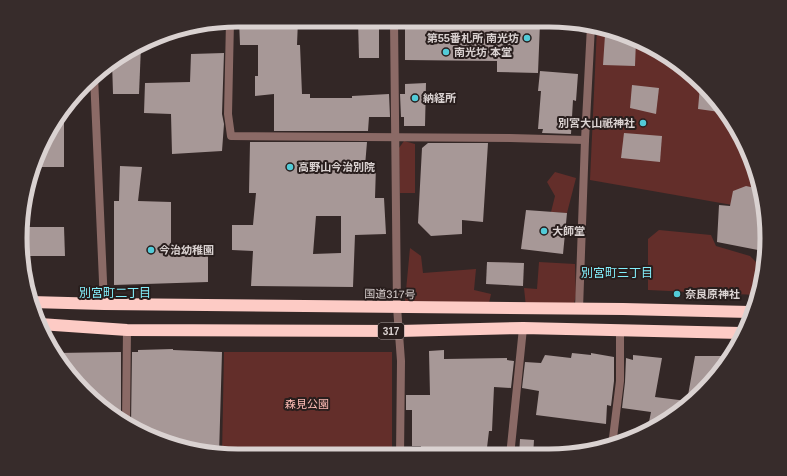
<svg xmlns="http://www.w3.org/2000/svg" width="787" height="476" font-family="Helvetica,'Noto Sans JP',sans-serif">
	<style>
		.green { fill: #632e2a }
		.building { fill: #a79897; fill-rule: evenodd }
		.lines { fill: none; stroke-linecap: round; stroke-linejoin: round }
		.street { stroke: #8b6a66; stroke-width: 8 }
		.highway { stroke: #fdcbc5; stroke-width: 12 }
		.poi-dot { fill: #52cbd8; stroke: #291e1d; stroke-width: 1.5 }
		.labels { text-anchor: middle; dominant-baseline: central; stroke-width: 4; stroke-linejoin: round; paint-order: stroke }
		.shield { fill: #291e1d; stroke: #a59c9b; stroke-width: 1 }
		.shield-label { font-size: 10px; font-weight: bold; fill: #dad2d1 }
		.poi-label { font-size: 11px; font-weight: bold; fill: #dad2d1; stroke: #291e1d; text-anchor: start }
		.street-label { font-size: 11px; fill: #dad2d1; stroke: #291e1d }
		.park-label { font-size: 11px; fill: #fabab3; stroke: #291e1d }
		.neighbourhood-label { font-size: 12px; fill: #83eefa; stroke: #291e1d }
		.rim { fill: none; stroke: #dad2d1; stroke-width: 5 }
	</style>
	<rect width="100%" height="100%" fill="#332726"/>
	<g class="green">
		<path d="M 597,27 L 619,32 L 670,57 L 730,117 L 759,187 L 755,209 L 590,180 Z"/>
		<path d="M 404,141 L 415,144 L 415,193 L 400,193 L 399,148 Z"/>
		<path d="M 555,172 L 576,178 L 567,213 L 551,212 L 555,196 L 547,182 Z"/>
		<path d="M 659,230 L 711,235 L 716,246 L 750,256 L 763,269 L 763,281 L 757,295 L 648,290 L 648,239 Z"/>
		<path d="M 410,248 L 421,256 L 423,273 L 476,269 L 474,290 L 491,294 L 489,303 L 405,301 Z"/>
		<path d="M 539,262 L 575,264 L 576,295 L 573,308 L 526,307 L 524,288 L 537,289 Z"/>
		<path d="M 224,352 L 392,352 L 392,456 L 222,455 Z"/>
	</g>
	<g class="building">
		<path d="M 239,20 L 298,20 L 297,45 L 300,45 L 302,94 L 310,94 L 310,98 L 352,98 L 352,96 L 389,94 L 390,117 L 369,117 L 368,131 L 274,131 L 274,94 L 255,96 L 255,76 L 258,76 L 258,45 L 240,45 Z"/>
		<path d="M 358,20 L 379,20 L 379,58 L 359,58 Z"/>
		<path d="M 405,20 L 492,20 L 492,22 L 540,23 L 538,73 L 497,72 L 497,61 L 405,60 Z"/>
		<path d="M 614,31 L 619,32 L 636,40 L 635,66 L 603,65 L 605,35 L 614,35 Z"/>
		<path d="M 141,46 L 139,94 L 113,94 L 112,61 Z"/>
		<path d="M 224,53 L 222,114 L 224,124 L 222,151 L 172,154 L 171,114 L 144,113 L 145,83 L 190,82 L 191,54 Z"/>
		<path d="M 540,71 L 578,74 L 576,101 L 573,100 L 571,134 L 542,133 L 543,129 L 538,129 L 541,91 L 538,91 Z"/>
		<path d="M 426,83 L 425,126 L 404,126 L 404,117 L 401,117 L 400,94 L 405,94 L 405,84 Z"/>
		<path d="M 632,85 L 659,88 L 656,114 L 630,108 Z"/>
		<path d="M 700,86 L 714,101 L 727,113 L 698,109 Z"/>
		<path d="M 64,106 L 64,167 L 32,167 L 51,131 Z"/>
		<path d="M 624,133 L 662,136 L 660,162 L 621,158 Z"/>
		<path d="M 250,142 L 367,142 L 365,166 L 376,166 L 375,198 L 384,198 L 386,234 L 355,235 L 353,287 L 251,286 L 253,251 L 232,250 L 232,225 L 253,225 L 256,193 L 249,193 ZM 316,216 L 341,216 L 341,253 L 313,254 Z"/>
		<path d="M 428,143 L 488,143 L 483,222 L 462,220 L 462,234 L 431,236 L 418,223 L 422,148 Z"/>
		<path d="M 120,166 L 142,167 L 138,201 L 171,202 L 171,252 L 208,249 L 208,282 L 114,285 L 114,201 L 119,201 Z"/>
		<path d="M 746,186 L 760,189 L 763,196 L 763,251 L 717,242 L 719,205 L 730,206 L 733,191 Z"/>
		<path d="M 526,210 L 567,213 L 563,254 L 521,249 Z"/>
		<path d="M 22,227 L 64,227 L 65,256 L 23,256 L 20,238 Z"/>
		<path d="M 487,262 L 524,263 L 523,286 L 486,284 Z"/>
		<path d="M 173,349 L 173,350 L 222,352 L 219,455 L 168,444 L 131,426 L 132,352 L 138,352 L 138,350 Z"/>
		<path d="M 444,350 L 444,359 L 507,358 L 507,360 L 514,361 L 511,388 L 494,387 L 492,431 L 489,431 L 486,456 L 420,456 L 421,446 L 412,446 L 412,410 L 406,410 L 406,395 L 430,395 L 429,351 Z"/>
		<path d="M 121,352 L 121,421 L 117,419 L 65,370 L 56,353 Z"/>
		<path d="M 572,353 L 591,355 L 591,353 L 614,357 L 614,381 L 611,406 L 607,405 L 606,424 L 536,415 L 539,391 L 522,388 L 525,362 L 541,363 L 545,355 L 571,358 Z"/>
		<path d="M 633,355 L 662,358 L 655,397 L 687,401 L 695,356 L 732,356 L 730,359 L 693,402 L 658,427 L 647,432 L 651,412 L 622,408 L 625,382 L 626,358 L 633,360 Z"/>
		<path d="M 520,439 L 534,440 L 533,456 L 519,456 Z"/>
	</g>
	<g class="lines">
		<g class="street">
			<path d="M 394,20 L 397,307 L 401,361 L 400,456"/>
			<path d="M 230,21 L 228,114 L 231,136 L 510,138 L 585,140"/>
			<path d="M 94,76 L 104,304"/>
			<path d="M 579,309 L 585,140 L 591,26"/>
			<path d="M 126,423 L 127,330"/>
			<path d="M 612,446 L 620,381 L 620,329"/>
			<path d="M 510,456 L 523,328"/>
		</g>
		<g class="highway">
			<path d="M 31,302 L 104,304 L 623,309 L 750,312"/>
			<path d="M 40,324 L 127,330 L 399,331 L 523,328 L 741,333"/>
		</g>
	</g>
	<g class="poi-dot">
		<circle cx="527" cy="38" r="4"/>
		<circle cx="446" cy="52" r="4"/>
		<circle cx="415" cy="98" r="4"/>
		<circle cx="643" cy="123" r="4"/>
		<circle cx="290" cy="167" r="4"/>
		<circle cx="544" cy="231" r="4"/>
		<circle cx="151" cy="250" r="4"/>
		<circle cx="677" cy="294" r="4"/>
	</g>
	<g class="labels">
		<rect class="shield" x="378" y="323" width="26" height="16" rx="3"/>
		<g class="shield-label">
			<text x="391" y="331">317</text>
		</g>
		<g class="poi-label">
			<text x="519" y="38" text-anchor="end">第55番札所 南光坊</text>
			<text x="454" y="52">南光坊 本堂</text>
			<text x="423" y="98">納経所</text>
			<text x="635" y="123" text-anchor="end">別宮大山祇神社</text>
			<text x="298" y="167">高野山今治別院</text>
			<text x="552" y="231">大師堂</text>
			<text x="159" y="250">今治幼稚園</text>
			<text x="685" y="294">奈良原神社</text>
		</g>
		<g class="street-label">
			<text transform="translate(390 294) rotate(1)">国道317号</text>
		</g>
		<g class="park-label">
			<text x="307" y="404">森見公園</text>
		</g>
		<g class="neighbourhood-label">
			<text x="617" y="273">別宮町三丁目</text>
			<text x="115" y="293">別宮町二丁目</text>
		</g>
	</g>
	<path d="M0 0H787V476H0ZM238 27H549A211 211 0 0 1 760 238V238A211 211 0 0 1 549 449H238A211 211 0 0 1 27 238V238A211 211 0 0 1 238 27Z" fill="#372c2b" fill-rule="evenodd"/>
	<path class="rim" d="M238 27H549A211 211 0 0 1 760 238V238A211 211 0 0 1 549 449H238A211 211 0 0 1 27 238V238A211 211 0 0 1 238 27Z"/>
</svg>
